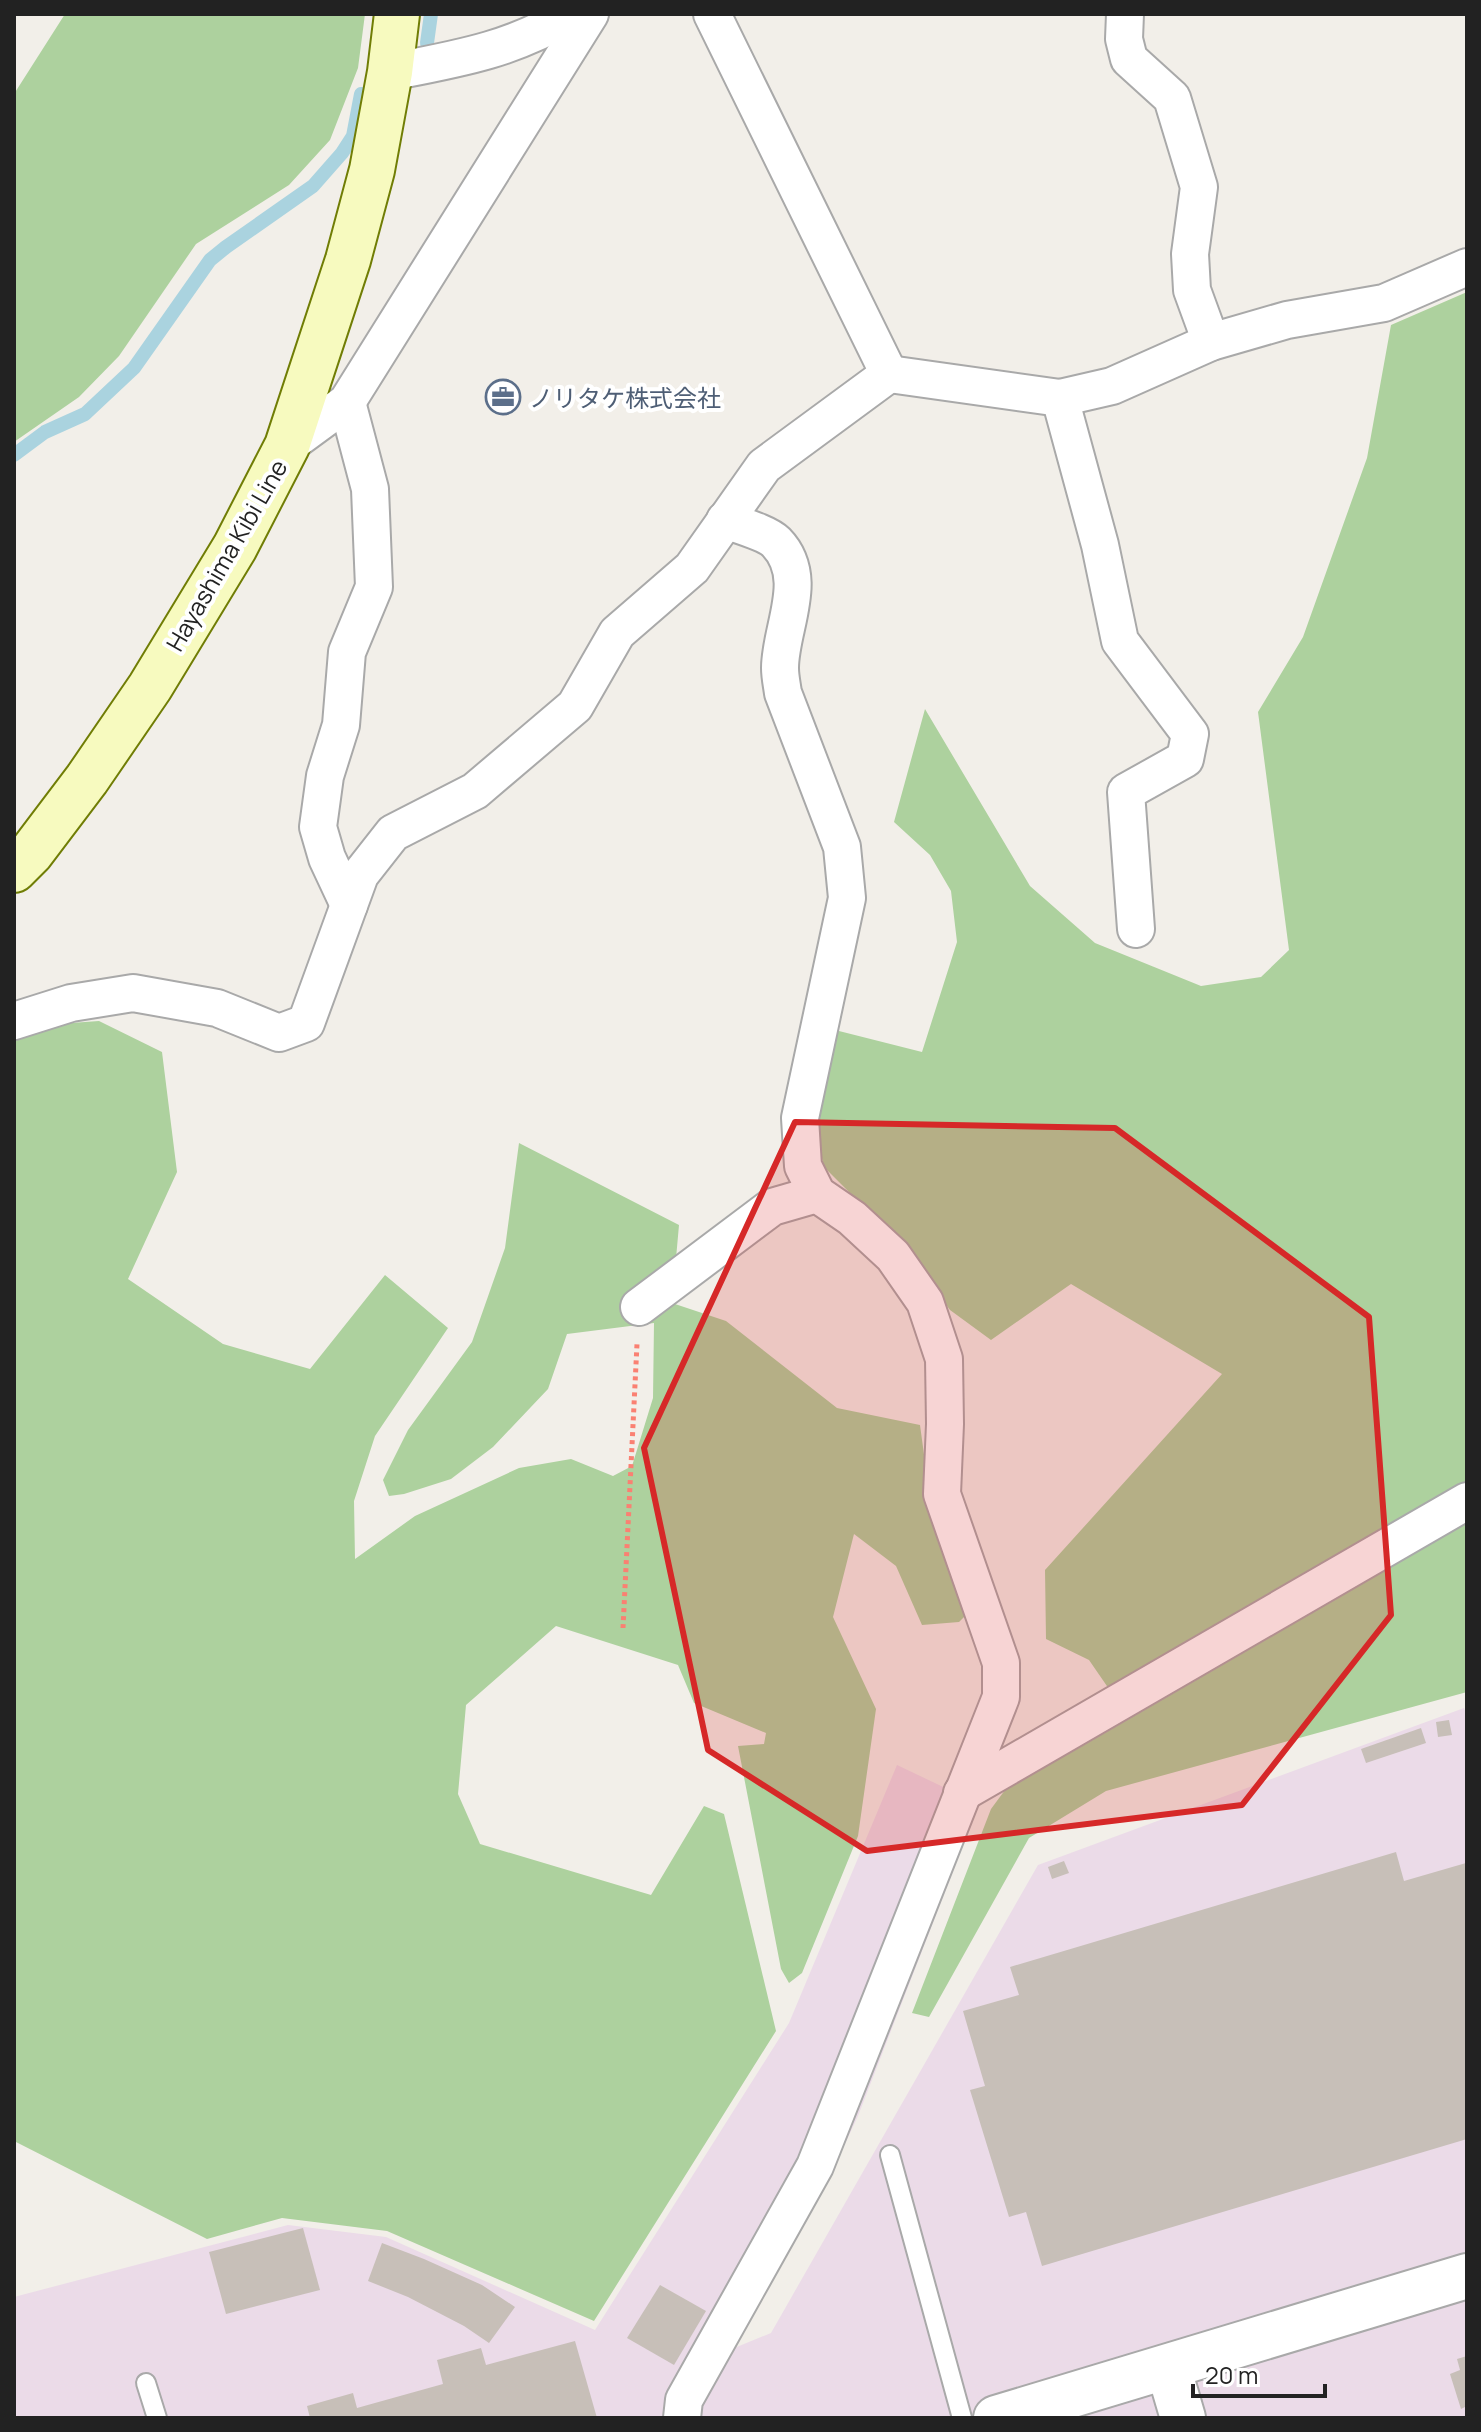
<svg xmlns="http://www.w3.org/2000/svg" width="1481" height="2432" font-family="Manrope,'Noto Sans JP',sans-serif">
	<style>
		.industrial { fill: #ebdbe8 }
		.forest { fill: #add19e }
		.lines { fill: none; stroke-linecap: round; stroke-linejoin: round }
		.stream { stroke: #aad3df; stroke-width: 14 }
		.building { fill: #c7bfb8 }
		.service-casing { stroke: #a9a9a9; stroke-width: 22 }
		.minor-casing { stroke: #a9a9a9; stroke-width: 40 }
		.tertiary-casing { stroke: #a9a9a9; stroke-width: 48 }
		.secondary-casing { stroke: #707d05; stroke-width: 48 }
		.path { stroke: #fa8072; stroke-width: 5; stroke-dasharray: 4 4; stroke-linecap: butt }
		.service { stroke: #fff; stroke-width: 18 }
		.minor { stroke: #fff; stroke-width: 36 }
		.tertiary { stroke: #fff; stroke-width: 44 }
		.secondary { stroke: #f7fabf; stroke-width: 44 }
		.marked { fill: #d62828; fill-opacity: 0.2; stroke: #d62828; stroke-width: 6; stroke-linejoin: round }
		.labels { text-anchor: middle; dominant-baseline: central; stroke-width: 8; stroke-linejoin: round; paint-order: stroke }
		.service-label { font-size: 24px; fill: #4e5e75; stroke: #fff; text-anchor: start }
		.street-label { font-size: 24px; fill: #222; stroke: #fff }
	</style>
	<rect width="100%" height="100%" fill="#f2efe9"/>
	<path class="industrial" d="M 1464,1708 L 1467,1716 L 1467,2418 L 14,2418 L 14,2297 L 288,2225 L 386,2237 L 595,2330 L 789,2023 L 897,1765 L 979,1804 L 858,2116 L 837,2161 L 727,2351 L 771,2333 L 1038,1865 Z"/>
	<g class="forest">
		<path d="M 65,14 L 365,14 L 358,68 L 330,140 L 289,185 L 196,244 L 119,356 L 79,397 L 14,442 L 14,94 Z"/>
		<path d="M 1467,292 L 1467,1482 L 1109,1689 L 1089,1660 L 1046,1639 L 1045,1570 L 1222,1374 L 1071,1284 L 991,1340 L 950,1310 L 900,1243 L 824,1167 L 813,1120 L 835,1030 L 922,1052 L 957,942 L 951,891 L 930,855 L 894,822 L 925,709 L 1030,886 L 1095,943 L 1201,986 L 1261,977 L 1289,950 L 1258,712 L 1303,637 L 1367,458 L 1391,325 Z"/>
		<path d="M 99,1021 L 162,1052 L 177,1172 L 128,1279 L 223,1344 L 310,1369 L 385,1275 L 448,1328 L 375,1436 L 354,1501 L 355,1559 L 415,1516 L 519,1468 L 571,1459 L 613,1476 L 632,1466 L 653,1398 L 654,1323 L 567,1334 L 548,1389 L 493,1447 L 451,1479 L 404,1494 L 389,1496 L 383,1480 L 408,1430 L 472,1342 L 505,1248 L 519,1143 L 679,1225 L 672,1303 L 726,1321 L 837,1408 L 920,1425 L 934,1528 L 968,1613 L 959,1622 L 922,1625 L 896,1566 L 854,1534 L 833,1617 L 876,1709 L 858,1836 L 802,1973 L 789,1983 L 781,1969 L 738,1746 L 764,1744 L 766,1733 L 694,1703 L 678,1665 L 556,1626 L 466,1705 L 458,1794 L 480,1844 L 651,1895 L 704,1806 L 724,1814 L 776,2031 L 594,2321 L 387,2231 L 282,2218 L 207,2239 L 14,2141 L 14,1039 L 57,1024 Z"/>
		<path d="M 1467,1523 L 1467,1692 L 1106,1791 L 1029,1838 L 929,2017 L 912,2013 L 991,1809 L 1008,1786 L 1077,1749 Z"/>
	</g>
	<g class="lines">
		<g class="stream">
			<path d="M 427,43 L 431,14"/>
			<path d="M 14,455 L 45,432 L 85,414 L 134,368 L 210,260 L 226,247 L 313,186 L 342,153 L 353,136 L 361,94"/>
		</g>
	</g>
	<g class="building">
		<path d="M 1449,1720 L 1452,1735 L 1438,1737 L 1436,1722 Z"/>
		<path d="M 1421,1728 L 1426,1743 L 1366,1763 L 1361,1749 Z"/>
		<path d="M 1396,1852 L 1404,1881 L 1466,1863 L 1467,1867 L 1467,2139 L 1042,2266 L 1026,2212 L 1009,2217 L 970,2090 L 985,2086 L 963,2011 L 1019,1995 L 1010,1967 Z"/>
		<path d="M 1064,1861 L 1069,1873 L 1052,1879 L 1048,1867 Z"/>
		<path d="M 303,2228 L 320,2290 L 226,2314 L 209,2252 Z"/>
		<path d="M 382,2243 L 424,2259 L 482,2285 L 515,2307 L 489,2343 L 464,2326 L 408,2297 L 368,2281 Z"/>
		<path d="M 660,2285 L 706,2311 L 674,2365 L 627,2338 Z"/>
		<path d="M 575,2341 L 597,2418 L 310,2418 L 307,2406 L 353,2393 L 357,2408 L 443,2384 L 437,2360 L 481,2348 L 486,2365 Z"/>
		<path d="M 1467,2356 L 1467,2406 L 1461,2409 L 1450,2374 L 1460,2370 L 1457,2359 Z"/>
	</g>
	<g class="lines">
		<g class="service-casing">
			<g id="service">
				<path d="M 890,2155 L 962,2418"/>
				<path d="M 146,2383 L 157,2418"/>
			</g>
		</g>
		<g class="minor-casing">
			<g id="minor">
				<path d="M 1125,14 L 1124,39 L 1129,59 L 1172,98 L 1199,187 L 1190,254 L 1192,290 L 1211,342"/>
				<path d="M 390,72 C 457,59 512,50 571,14"/>
				<path d="M 889,374 L 1060,398 L 1100,545 L 1120,641 L 1190,734 L 1185,759 L 1126,792 L 1136,929"/>
				<path d="M 1060,398 L 1112,386 L 1211,342 L 1287,320 L 1384,303 L 1467,267"/>
				<path d="M 347,402 L 370,489 L 374,587 L 347,652 L 341,725 L 325,776 L 318,827 L 327,858 L 349,905"/>
				<path d="M 287,446 L 347,402 L 590,14"/>
				<path d="M 14,1021 L 71,1003 L 133,993 L 217,1008 L 279,1033 L 306,1023 L 360,875 L 393,833 L 475,791 L 575,706 L 617,633 L 692,568 L 764,466 L 889,374 L 712,14"/>
				<path d="M 639,1307 L 772,1207 L 817,1194"/>
				<path d="M 962,1793 L 1467,1501"/>
				<path d="M 682,2418 L 684,2400 L 815,2166 L 1001,1697 L 1001,1663 L 942,1494 L 945,1424 L 944,1359 L 925,1302 L 893,1256 L 852,1218 L 817,1194 L 803,1166 L 800,1118 L 847,898 L 842,847 L 783,693 C 782,685 780,677 780,668 C 780,627 811,578 776,542 C 767,533 738,525 725,520"/>
			</g>
		</g>
		<g class="tertiary-casing">
			<g id="tertiary">
				<path d="M 1168,2367 L 1183,2418"/>
				<path d="M 996,2418 L 1467,2276"/>
			</g>
		</g>
		<g class="secondary-casing">
			<path id="secondary" d="M 14,870 L 31,853 L 87,779 L 150,687 L 235,547 L 287,446 L 348,260 L 372,170 L 390,72 L 397,14"/>
		</g>
		<path class="path" d="M 623,1628 L 637,1344"/>
		<use href="#service" class="service"/>
		<use href="#minor" class="minor"/>
		<use href="#tertiary" class="tertiary"/>
		<use href="#secondary" class="secondary"/>
	</g>
	<path class="marked" d="M 795,1122 L 1115,1128 L 1369,1317 L 1391,1615 L 1242,1805 L 867,1851 L 708,1750 L 644,1448 Z"/>
	<defs>
		<g id="office-ring" transform="scale(1.8)"><circle r="9.5" fill="#fff" stroke="#5c6f8a" stroke-width="1.5"/><path d="M-6-3h4V-5.5h4V-3h4V5H-6ZM-1-4.5V-3h2v-1.5ZM-6 0V1H6V0Z" fill="#5c6f8a"/></g>
	</defs>
	<g fill-rule="evenodd">
		<use href="#office-ring" x="503" y="397"/>
	</g>
	<g class="labels">
		<g class="service-label">
			<text x="529" y="397">ノリタケ株式会社</text>
		</g>
		<g class="street-label">
			<text transform="translate(226 555) rotate(-60)">Hayashima Kibi Line</text>
		</g>
	</g>
	<rect width="1481" height="2432" fill="none" stroke="#222222" stroke-width="32"/>
	<path d="M1193 2384v12h132v-12" fill="none" stroke="#222222" stroke-width="4"/>
	<text x="1205" y="2384" font-size="24" fill="#222222" stroke="#ffffff" stroke-width="6" paint-order="stroke">20 m</text>
</svg>
